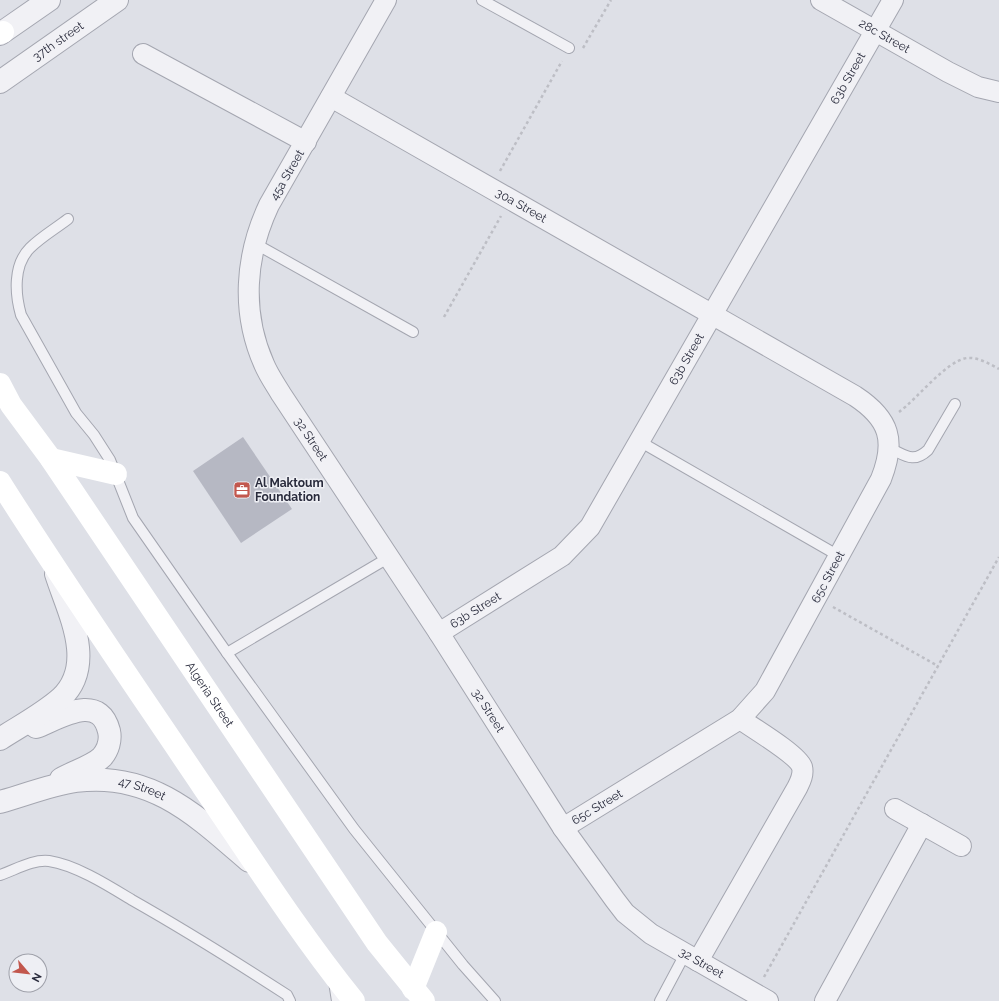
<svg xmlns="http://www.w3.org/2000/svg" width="999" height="1001" font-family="Raleway,sans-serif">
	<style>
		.building { fill: #b6b8c3 }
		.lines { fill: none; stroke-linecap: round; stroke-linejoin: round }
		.service-casing { stroke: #a4a6b0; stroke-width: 12 }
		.minor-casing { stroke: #a4a6b0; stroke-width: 22 }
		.tertiary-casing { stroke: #a4a6b0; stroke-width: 24 }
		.path { stroke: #bdbec5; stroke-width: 2.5; stroke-dasharray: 3 3; stroke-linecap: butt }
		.service { stroke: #f1f1f5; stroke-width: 10 }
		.minor { stroke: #f1f1f5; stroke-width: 20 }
		.tertiary { stroke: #f1f1f5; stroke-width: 22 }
		.secondary { stroke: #fff; stroke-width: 22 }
		.labels { text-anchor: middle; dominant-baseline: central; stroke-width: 3; stroke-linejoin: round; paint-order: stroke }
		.street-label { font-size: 12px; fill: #292b3c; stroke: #eeeff4 }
		.poi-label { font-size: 12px; font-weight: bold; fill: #292b3c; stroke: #eeeff4; text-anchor: start }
	</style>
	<rect width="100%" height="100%" fill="#dee0e7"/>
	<path class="building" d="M 243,437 L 292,509 L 241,543 L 193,471 Z"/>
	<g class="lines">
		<g class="service-casing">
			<g id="service">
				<path d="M 482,0 L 569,48"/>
				<path d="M 68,219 C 55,229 41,237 30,248 C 13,265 15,294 21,315 L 76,413 L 94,435 L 110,460 L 133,518 L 227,653 L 354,829 L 463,965 L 495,1001"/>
				<path d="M 254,243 L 413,332"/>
				<path d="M 639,441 L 839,556"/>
				<path d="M 889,448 C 905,455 913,464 928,450 L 955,404"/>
				<path d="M 227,653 L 388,558"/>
				<path d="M 0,875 C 15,870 33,859 49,861 C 76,865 109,886 132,900 C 185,930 236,962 287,995 L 290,1001"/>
				<path d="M 334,982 L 337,1001"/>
				<path d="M 660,1001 L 685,954"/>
			</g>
		</g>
		<g class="minor-casing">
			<g id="minor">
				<path id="s1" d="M 386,0 L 269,205 C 245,256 241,312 264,364 C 268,374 275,384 281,394 L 439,633 L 563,828 L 615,900 L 625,913 L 651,934 L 768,1001"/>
				<path id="s2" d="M 821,0 L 948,72 L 978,87 L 999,92"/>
				<path d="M 143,54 L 306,142"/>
				<path id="s3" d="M 331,97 L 855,396 C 890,419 896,441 881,479 L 765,691 L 740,719 L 563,828"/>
				<path id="s4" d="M 439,633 L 562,556 L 590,527 L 893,0"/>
				<path d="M 895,809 L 961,846"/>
				<path d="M 698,961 L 797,788 C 800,782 804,775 802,767 C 798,755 753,728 740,719"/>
				<path d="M 825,1001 L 922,824"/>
			</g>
		</g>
		<g class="tertiary-casing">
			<g id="tertiary">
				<path d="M 0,34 L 49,0"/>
				<path id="s5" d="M 0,82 L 117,0"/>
				<path d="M 36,727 C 58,719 99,691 109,731 C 111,740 108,750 102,757 C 93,766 73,772 61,779"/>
				<path d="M 0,739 C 20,726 43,714 61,698 C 97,664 68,612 56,574"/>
				<path id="s6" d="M 0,802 C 25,795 50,785 76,781 C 151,771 197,816 249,861"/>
			</g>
		</g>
		<g class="path">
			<path d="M 583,48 L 611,0"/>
			<path d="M 500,171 L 562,61"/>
			<path d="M 444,317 L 501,216"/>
			<path d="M 899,412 C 917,399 946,361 967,358 C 978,357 990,364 999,369"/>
			<path d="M 833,607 L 938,666"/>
			<path d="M 764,977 L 999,557"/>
		</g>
		<use href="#service" class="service"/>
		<use href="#minor" class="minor"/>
		<use href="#tertiary" class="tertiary"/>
		<g class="secondary">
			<path d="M 0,33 L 3,32"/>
			<path id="s7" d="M 0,384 L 11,405 L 51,459 L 377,943 L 424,1001"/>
			<path d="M 51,459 L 116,474"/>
			<path d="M 0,482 C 65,585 135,686 203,787 C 252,859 299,933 354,1001"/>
			<path d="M 413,989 L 436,932"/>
		</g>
	</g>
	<defs>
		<g id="office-square" transform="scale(0.9)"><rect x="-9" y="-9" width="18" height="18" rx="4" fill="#c2574d" stroke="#eeeff4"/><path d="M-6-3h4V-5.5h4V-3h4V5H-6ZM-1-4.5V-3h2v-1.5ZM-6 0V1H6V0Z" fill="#fff"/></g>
	</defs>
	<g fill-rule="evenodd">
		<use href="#office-square" x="242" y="490"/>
	</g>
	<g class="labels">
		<g class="street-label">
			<text stroke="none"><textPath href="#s2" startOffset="73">28c Street</textPath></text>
			<text stroke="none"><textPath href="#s5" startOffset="71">37th street</textPath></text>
			<text stroke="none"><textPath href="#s4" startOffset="703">63b Street</textPath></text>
			<text transform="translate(287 175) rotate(-60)">45a Street</text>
			<text stroke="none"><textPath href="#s3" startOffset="219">30a Street</textPath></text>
			<text stroke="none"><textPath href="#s4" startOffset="379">63b Street</textPath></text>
			<text stroke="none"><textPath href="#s1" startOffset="489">32 Street</textPath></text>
			<text transform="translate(828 577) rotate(-62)">65c Street</text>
			<text stroke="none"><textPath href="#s4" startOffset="43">63b Street</textPath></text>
			<text stroke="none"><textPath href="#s7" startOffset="375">Algeria Street</textPath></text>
			<text stroke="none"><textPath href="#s1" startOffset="813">32 Street</textPath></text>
			<text stroke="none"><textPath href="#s6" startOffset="146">47 Street</textPath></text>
			<text transform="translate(597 807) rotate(-31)">65c Street</text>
			<text stroke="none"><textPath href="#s1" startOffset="1149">32 Street</textPath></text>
		</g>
		<g class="poi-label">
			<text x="255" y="483">Al Maktoum<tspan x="255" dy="14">Foundation</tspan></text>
		</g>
	</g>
	<g transform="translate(28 973) rotate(118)"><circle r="19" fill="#eeeff4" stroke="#9fa1aa"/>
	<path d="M0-3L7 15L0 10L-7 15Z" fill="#c2574d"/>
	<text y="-6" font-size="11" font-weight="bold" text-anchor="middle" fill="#292b3c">N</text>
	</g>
</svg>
